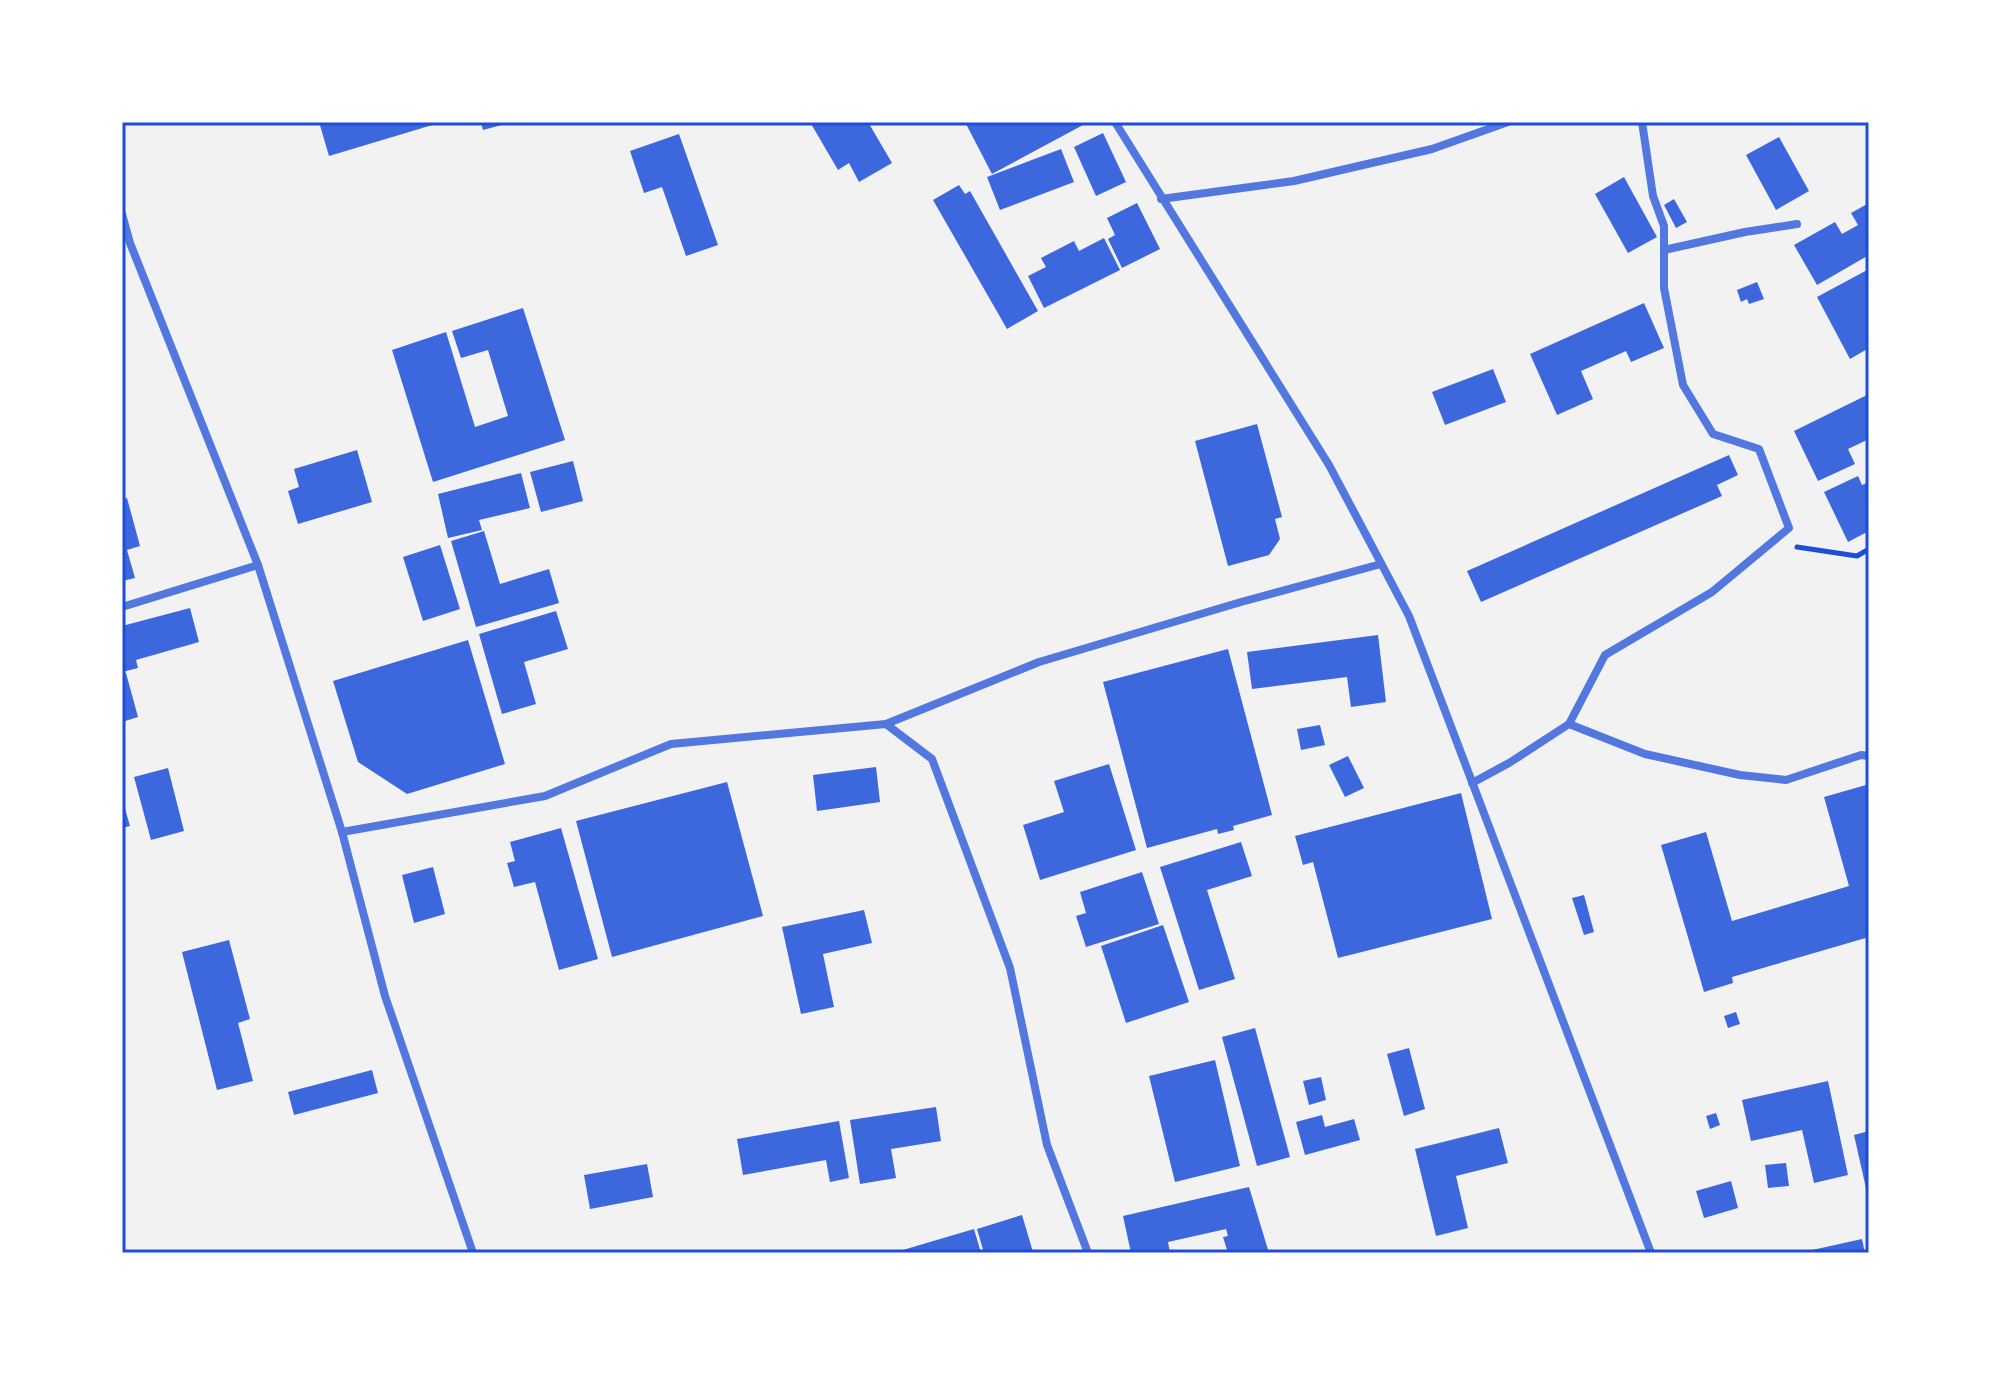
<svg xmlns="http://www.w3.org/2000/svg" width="1991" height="1375" font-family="Ubuntu,sans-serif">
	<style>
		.building { fill: #3d67dc }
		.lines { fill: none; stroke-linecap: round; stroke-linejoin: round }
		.path { stroke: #1d4ed8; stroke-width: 5 }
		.minor { stroke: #5277de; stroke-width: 8 }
		.neatline { fill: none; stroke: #1d4ed8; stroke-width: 3 }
	</style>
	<rect width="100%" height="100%" fill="#f2f2f2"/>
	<g class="building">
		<path d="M 319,122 L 439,122 L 439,123 L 329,156 Z"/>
		<path d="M 481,122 L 509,122 L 509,123 L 483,130 Z"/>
		<path d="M 810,122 L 868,122 L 892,163 L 859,182 L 849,163 L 838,170 Z"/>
		<path d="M 965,122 L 1081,122 L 1083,125 L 992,174 Z"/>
		<path d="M 1103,133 L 1126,182 L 1096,196 L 1074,147 Z"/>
		<path d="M 679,134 L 718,245 L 686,256 L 662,187 L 644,193 L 630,151 Z"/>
		<path d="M 1779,137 L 1809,191 L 1776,210 L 1746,155 Z"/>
		<path d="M 1061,149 L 1074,182 L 1000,210 L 987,177 Z"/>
		<path d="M 1624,177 L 1657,237 L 1628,253 L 1595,194 Z"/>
		<path d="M 959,185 L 965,194 L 970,191 L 1038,311 L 1007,329 L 933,200 Z"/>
		<path d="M 1674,199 L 1687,222 L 1676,228 L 1664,205 Z"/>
		<path d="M 1137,203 L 1160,249 L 1122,268 L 1108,239 L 1115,235 L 1107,218 Z"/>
		<path d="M 1869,203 L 1869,255 L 1817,285 L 1794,245 L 1835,222 L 1842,234 L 1858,225 L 1851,213 Z"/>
		<path d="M 1104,238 L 1120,270 L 1044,308 L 1028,276 L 1046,267 L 1041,258 L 1074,241 L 1079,251 Z"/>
		<path d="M 1869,269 L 1869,348 L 1850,359 L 1817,297 Z"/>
		<path d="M 1757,282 L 1764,299 L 1749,304 L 1747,299 L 1741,302 L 1737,290 Z"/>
		<path d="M 1644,303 L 1664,348 L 1631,362 L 1626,351 L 1581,371 L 1593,399 L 1557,415 L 1530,354 Z"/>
		<path d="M 523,308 L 565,440 L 433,482 L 392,350 L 446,332 L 475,427 L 508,416 L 488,350 L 461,358 L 452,331 Z"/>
		<path d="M 1493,369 L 1506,402 L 1445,425 L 1432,392 Z"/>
		<path d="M 1869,394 L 1869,439 L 1848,449 L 1855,464 L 1818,481 L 1794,431 Z"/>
		<path d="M 1257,424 L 1282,517 L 1275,519 L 1280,539 L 1269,555 L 1228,566 L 1195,441 Z"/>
		<path d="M 357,450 L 372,502 L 298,524 L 288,491 L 299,487 L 294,469 Z"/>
		<path d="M 1729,455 L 1738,475 L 1717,485 L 1722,496 L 1481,602 L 1467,571 Z"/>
		<path d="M 573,461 L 583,501 L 541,512 L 530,472 Z"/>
		<path d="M 521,473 L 530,508 L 479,520 L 482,530 L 448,538 L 438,494 Z"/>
		<path d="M 1858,476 L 1862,485 L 1869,482 L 1869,531 L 1848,542 L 1824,492 Z"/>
		<path d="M 127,498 L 140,546 L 127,550 L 135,578 L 122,581 L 122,499 Z"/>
		<path d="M 484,531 L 500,584 L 549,569 L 559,603 L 476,627 L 451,541 Z"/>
		<path d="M 440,545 L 460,609 L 423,621 L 403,557 Z"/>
		<path d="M 190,608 L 199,642 L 136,660 L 138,668 L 122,672 L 122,626 Z"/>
		<path d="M 556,611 L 568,649 L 524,662 L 536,704 L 502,714 L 479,634 Z"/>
		<path d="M 1378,635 L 1386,702 L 1351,707 L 1347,677 L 1252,689 L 1247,652 Z"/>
		<path d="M 468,640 L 505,764 L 407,794 L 358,762 L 333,681 Z"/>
		<path d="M 1228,649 L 1272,815 L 1233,826 L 1234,830 L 1218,834 L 1217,829 L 1147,848 L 1103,682 Z"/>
		<path d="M 126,673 L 138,717 L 122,722 L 122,674 Z"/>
		<path d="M 1320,725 L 1325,745 L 1301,750 L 1297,729 Z"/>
		<path d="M 1348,756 L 1364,788 L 1345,797 L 1329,765 Z"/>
		<path d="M 1109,764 L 1136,850 L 1040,880 L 1023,825 L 1064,812 L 1054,781 Z"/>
		<path d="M 876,767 L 880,802 L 817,811 L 813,775 Z"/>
		<path d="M 168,768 L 184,831 L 151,840 L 134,777 Z"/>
		<path d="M 727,782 L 763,916 L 612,957 L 576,821 Z"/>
		<path d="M 1866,785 L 1869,795 L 1869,937 L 1732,977 L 1733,983 L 1704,992 L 1661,845 L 1706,832 L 1732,921 L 1849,886 L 1824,797 Z"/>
		<path d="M 1461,793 L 1492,919 L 1338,958 L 1313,862 L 1303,865 L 1295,836 Z"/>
		<path d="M 122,798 L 130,826 L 122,828 Z"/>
		<path d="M 561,828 L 598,959 L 559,970 L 535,882 L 514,887 L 507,863 L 515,861 L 510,842 Z"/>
		<path d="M 1241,842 L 1252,876 L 1207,890 L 1235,979 L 1199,990 L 1160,867 Z"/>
		<path d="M 433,867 L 445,914 L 414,923 L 402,875 Z"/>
		<path d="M 1142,872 L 1159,924 L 1086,947 L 1076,916 L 1086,913 L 1080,892 Z"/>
		<path d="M 1584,895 L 1594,932 L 1584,935 L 1572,898 Z"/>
		<path d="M 864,910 L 872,943 L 823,954 L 834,1007 L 801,1014 L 782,927 Z"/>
		<path d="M 1163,925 L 1189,1002 L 1126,1023 L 1101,946 Z"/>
		<path d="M 229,940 L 250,1019 L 238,1023 L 253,1081 L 217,1090 L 182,952 Z"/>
		<path d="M 1736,1012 L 1740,1024 L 1728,1028 L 1724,1016 Z"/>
		<path d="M 1255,1028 L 1290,1157 L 1257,1166 L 1222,1037 Z"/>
		<path d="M 1409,1048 L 1425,1109 L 1404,1116 L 1387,1054 Z"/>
		<path d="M 1215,1060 L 1240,1166 L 1175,1182 L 1149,1076 Z"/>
		<path d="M 372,1070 L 378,1093 L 294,1115 L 288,1092 Z"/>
		<path d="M 1321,1077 L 1326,1100 L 1309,1105 L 1303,1081 Z"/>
		<path d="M 1828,1081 L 1848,1175 L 1814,1183 L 1802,1130 L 1751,1141 L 1742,1100 Z"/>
		<path d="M 936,1107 L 941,1141 L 891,1149 L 896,1178 L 860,1184 L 850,1120 Z"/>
		<path d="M 1716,1113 L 1720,1125 L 1710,1129 L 1706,1116 Z"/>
		<path d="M 1322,1115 L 1325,1127 L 1354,1119 L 1360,1140 L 1305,1155 L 1296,1122 Z"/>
		<path d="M 839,1121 L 849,1178 L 830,1182 L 826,1160 L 743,1175 L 737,1139 Z"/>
		<path d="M 1499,1128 L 1508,1163 L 1456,1176 L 1468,1228 L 1436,1236 L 1415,1149 Z"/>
		<path d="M 1869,1131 L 1869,1196 L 1868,1197 L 1854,1135 Z"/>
		<path d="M 1786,1163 L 1789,1186 L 1768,1188 L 1765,1165 Z"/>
		<path d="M 647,1164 L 653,1197 L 590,1209 L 584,1175 Z"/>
		<path d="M 1731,1181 L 1738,1208 L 1704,1218 L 1696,1191 Z"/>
		<path d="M 1249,1187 L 1269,1253 L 1228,1253 L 1223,1237 L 1228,1236 L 1226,1229 L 1168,1242 L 1170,1253 L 1131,1253 L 1123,1216 Z"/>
		<path d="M 1022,1215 L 1033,1252 L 984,1253 L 977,1229 Z"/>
		<path d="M 974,1229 L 981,1253 L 896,1253 L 896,1252 Z"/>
		<path d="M 1862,1239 L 1865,1253 L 1803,1253 L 1803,1252 Z"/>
	</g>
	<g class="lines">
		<path class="path" d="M 1797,547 L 1857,556 L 1869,549"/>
		<g class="minor">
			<path d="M 1115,122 L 1329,465 L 1409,616 L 1651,1253"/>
			<path d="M 1161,199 L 1294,181 L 1432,149 L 1508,122"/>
			<path d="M 122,214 L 130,243 L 258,565 L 342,832 L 385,996 L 473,1253"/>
			<path d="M 1664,250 L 1745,232 L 1797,224"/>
			<path d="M 122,607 L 258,565"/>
			<path d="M 886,724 L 1039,662 L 1241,602 L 1381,564"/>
			<path d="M 1569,724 L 1645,754 L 1740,775 L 1786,780 L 1861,755 L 1869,756"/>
			<path d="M 1472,783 L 1509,763 L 1569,724 L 1605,655 L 1712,592 L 1789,528 L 1759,449 L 1713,434 L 1683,385 L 1664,288 L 1664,226 L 1653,196 L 1642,122"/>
			<path d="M 342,832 L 545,796 L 671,744 L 886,724 L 932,759 L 1010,968 L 1047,1145 L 1088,1253"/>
		</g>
	</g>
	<rect width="1991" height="1375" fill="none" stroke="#ffffff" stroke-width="248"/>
	<rect x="124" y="124" width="1743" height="1127" class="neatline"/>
</svg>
